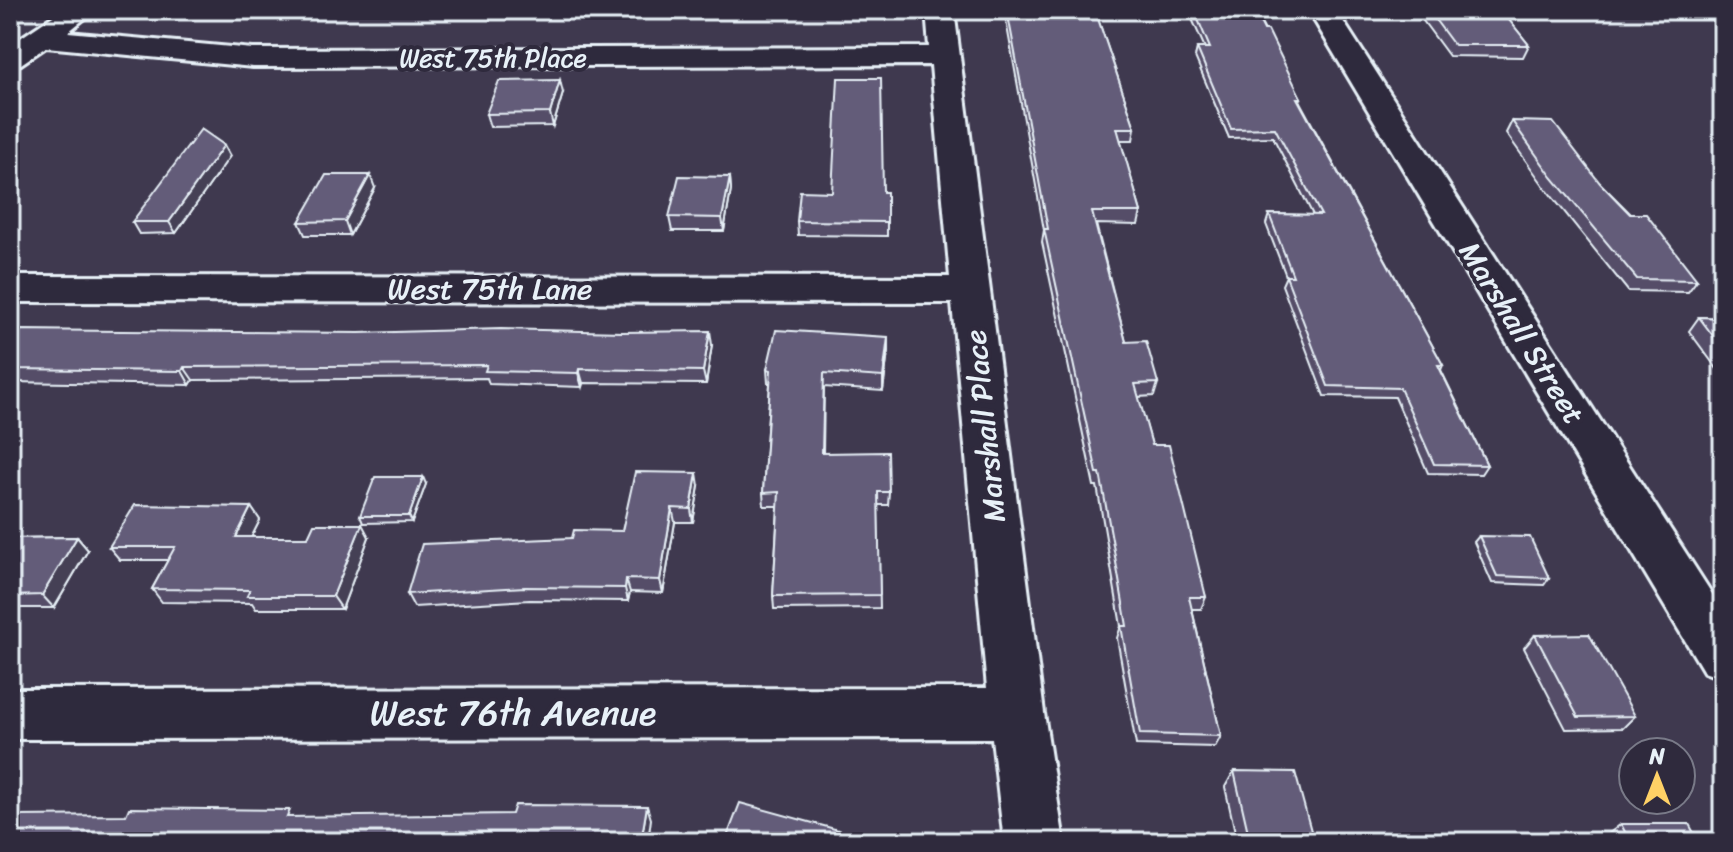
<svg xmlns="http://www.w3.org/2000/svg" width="1733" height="852" font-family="Sriracha,sans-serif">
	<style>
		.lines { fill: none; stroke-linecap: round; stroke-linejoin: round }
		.minor-casing { stroke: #e8f1f8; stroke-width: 6 }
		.minor { fill: #2f2a3d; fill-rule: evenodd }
		.wall { fill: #554e68; stroke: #e8f1f8; stroke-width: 2 }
		.shaded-wall { fill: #454055; stroke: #e8f1f8; stroke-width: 2 }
		.building { fill: #635b79; stroke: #e8f1f8; stroke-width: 2 }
		.labels { text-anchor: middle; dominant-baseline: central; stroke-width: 8; stroke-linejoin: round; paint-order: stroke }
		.far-street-label { font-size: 26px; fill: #e8f1f8; stroke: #2f2a3d }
		.street-label { font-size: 30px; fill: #e8f1f8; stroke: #2f2a3d }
		.near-street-label { font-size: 36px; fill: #e8f1f8; stroke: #2f2a3d }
	</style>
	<rect width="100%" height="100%" fill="#3f394f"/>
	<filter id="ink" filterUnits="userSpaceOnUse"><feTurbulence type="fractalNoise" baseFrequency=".0125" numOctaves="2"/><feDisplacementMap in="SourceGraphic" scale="16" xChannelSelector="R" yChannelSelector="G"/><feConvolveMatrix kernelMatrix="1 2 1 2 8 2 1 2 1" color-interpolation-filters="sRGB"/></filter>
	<g filter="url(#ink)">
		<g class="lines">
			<g class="minor-casing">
				<g id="minor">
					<path d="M 62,10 L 95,10 L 68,32 L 253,49 L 929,47 L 926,10 L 954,10 L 1044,713 L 1064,842 L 1004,842 L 992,738 L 10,739 L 10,689 L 987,688 L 952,303 L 10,302 L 10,276 L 950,277 L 931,65 L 253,67 L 46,47 L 21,64 L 10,67 L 10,45 Z"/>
					<path d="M 1308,10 L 1336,10 L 1723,611 L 1723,679 L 1704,672 Z"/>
				</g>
			</g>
			<use href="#minor" class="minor"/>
		</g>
		<g class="wall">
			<path d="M 1004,10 L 1095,10 L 1135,128 L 1133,140 L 1120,140 L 1141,212 L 1138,225 L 1096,224 L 1126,342 L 1158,383 L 1154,396 L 1138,397 L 1152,445 L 1206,597 L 1201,609 L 1192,609 L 1221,736 L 1215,747 L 1136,745 L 1117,638 L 1121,626 L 1097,486 L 1094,486 L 1042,242 L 1044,230 Z"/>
			<path d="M 1188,10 L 1254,10 L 1301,98 L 1300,102 L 1443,365 L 1441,370 L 1487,465 L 1481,474 L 1428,473 L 1395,397 L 1324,396 L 1282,285 L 1286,276 L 1266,224 L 1269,214 L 1313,215 L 1273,137 L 1229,138 L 1195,57 L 1197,48 L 1205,48 Z"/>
			<path d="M 1415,10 L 1501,10 L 1529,45 L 1523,57 L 1449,56 Z"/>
			<path d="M 563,93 L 553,126 L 490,127 L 486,114 Z"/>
			<path d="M 1512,121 L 1600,183 L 1697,280 L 1688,292 L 1628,291 L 1546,189 L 1506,133 Z"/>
			<path d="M 230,156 L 176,233 L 139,234 L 132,222 Z"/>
			<path d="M 730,177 L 731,190 L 724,231 L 672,231 L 669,217 Z"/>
			<path d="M 375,188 L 350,235 L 305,235 L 299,222 Z"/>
			<path d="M 883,192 L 887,192 L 887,236 L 798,235 L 797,221 Z"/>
			<path d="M 1699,317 L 1723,318 L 1723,377 L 1689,331 Z"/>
			<path d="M 10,330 L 712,345 L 706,384 L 583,383 L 582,387 L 489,384 L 487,378 L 193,380 L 190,385 L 10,382 Z"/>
			<path d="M 888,351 L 883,391 L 824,387 L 823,453 L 889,492 L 888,505 L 878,505 L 880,608 L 774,609 L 773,596 L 778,506 L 764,506 L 763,493 L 770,383 L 768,383 L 767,369 Z"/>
			<path d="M 426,484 L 412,522 L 363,523 L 360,516 Z"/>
			<path d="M 699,486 L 693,522 L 675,522 L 663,593 L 630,592 L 628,601 L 530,600 L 414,607 L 407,594 L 572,538 L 622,531 Z"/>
			<path d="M 251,507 L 260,520 L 251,537 L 369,537 L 342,609 L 256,609 L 252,603 L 162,602 L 152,589 L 168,560 L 120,560 L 109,547 Z"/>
			<path d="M 1479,536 L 1549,578 L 1544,585 L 1492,583 L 1474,542 Z"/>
			<path d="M 77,537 L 88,550 L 54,608 L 10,608 L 10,538 Z"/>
			<path d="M 1535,635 L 1635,716 L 1623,728 L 1566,729 L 1524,648 Z"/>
			<path d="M 1234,771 L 1314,842 L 1171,842 L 1172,840 L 1237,841 L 1225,787 Z"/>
			<path d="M 1621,824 L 1699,842 L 1611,842 L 1607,835 Z"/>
		</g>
		<g class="shaded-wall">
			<path d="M 560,80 L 563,93 L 553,126 L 550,113 Z"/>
			<path d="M 224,145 L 230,156 L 176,233 L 169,222 Z"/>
			<path d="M 370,175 L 375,188 L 350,235 L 345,221 Z"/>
			<path d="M 730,177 L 731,190 L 724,231 L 722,218 Z"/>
			<path d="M 710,331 L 712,345 L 706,384 L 703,371 Z"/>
			<path d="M 888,337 L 888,351 L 883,391 L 883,377 Z"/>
			<path d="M 184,367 L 193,380 L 190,385 L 182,371 Z"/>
			<path d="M 579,369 L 583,383 L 582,387 L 578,373 Z"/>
			<path d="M 697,473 L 699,486 L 693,522 L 691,509 Z"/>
			<path d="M 423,477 L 426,484 L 412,522 L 409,516 Z"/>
			<path d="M 251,507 L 260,520 L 245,550 L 236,537 Z"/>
			<path d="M 672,508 L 675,522 L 663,593 L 660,580 Z"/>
			<path d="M 362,524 L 369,537 L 342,609 L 333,596 Z"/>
			<path d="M 77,537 L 88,550 L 54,608 L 42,595 Z"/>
			<path d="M 626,579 L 630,592 L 628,601 L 625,588 Z"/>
			<path d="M 647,806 L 651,819 L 648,842 L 641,842 Z"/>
		</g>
		<g class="building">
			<path d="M 1007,10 L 1095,10 L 1135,128 L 1117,128 L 1141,212 L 1092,212 L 1126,342 L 1146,341 L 1158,383 L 1135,384 L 1152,445 L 1169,445 L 1206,597 L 1189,597 L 1221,736 L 1140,734 L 1121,626 L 1127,626 L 1113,545 L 1100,473 L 1097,473 L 1044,229 L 1048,229 Z"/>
			<path d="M 1194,10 L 1254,10 L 1264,30 L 1268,30 L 1301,98 L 1297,98 L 1443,365 L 1438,365 L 1487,465 L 1434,464 L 1400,388 L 1328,386 L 1286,276 L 1293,276 L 1269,214 L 1321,215 L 1275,128 L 1231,129 L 1197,48 L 1210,48 Z"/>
			<path d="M 1428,10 L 1501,10 L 1529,45 L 1454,45 Z"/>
			<path d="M 838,78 L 881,78 L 883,192 L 887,192 L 887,222 L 797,221 L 800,191 L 832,192 Z"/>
			<path d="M 560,80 L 550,113 L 486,114 L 499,81 Z"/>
			<path d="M 1512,121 L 1553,122 L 1600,183 L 1630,214 L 1646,214 L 1697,280 L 1637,279 L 1552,177 Z"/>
			<path d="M 201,129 L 224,145 L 169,222 L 132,222 Z"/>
			<path d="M 326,175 L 370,175 L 345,221 L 299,222 Z"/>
			<path d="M 679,176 L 730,177 L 722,218 L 669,217 Z"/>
			<path d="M 1699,317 L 1723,318 L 1723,349 Z"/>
			<path d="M 501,329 L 622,332 L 710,331 L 703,371 L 579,369 L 578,373 L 485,371 L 487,365 L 184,367 L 182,371 L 10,369 L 10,330 L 359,333 Z"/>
			<path d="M 776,330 L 888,337 L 883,377 L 824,373 L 822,453 L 888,452 L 889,492 L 878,492 L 880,595 L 773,596 L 779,492 L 763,493 L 771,370 L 767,369 Z"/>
			<path d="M 635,472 L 697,473 L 691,509 L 672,508 L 660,580 L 626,579 L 625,588 L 525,587 L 407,594 L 422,544 L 572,538 L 574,530 L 622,531 Z"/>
			<path d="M 375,477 L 423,477 L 409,516 L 360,516 Z"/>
			<path d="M 135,505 L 251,507 L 236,537 L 308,537 L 314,524 L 362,524 L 333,596 L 247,596 L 250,590 L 152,589 L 175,547 L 109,547 Z"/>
			<path d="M 1479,536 L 1530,537 L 1549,578 L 1497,576 Z"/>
			<path d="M 77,537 L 42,595 L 10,596 L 10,538 Z"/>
			<path d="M 1589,634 L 1635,716 L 1578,717 L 1535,635 Z"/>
			<path d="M 1234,771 L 1295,772 L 1314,842 L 1172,842 L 1172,840 L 1250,841 Z"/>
			<path d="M 740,803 L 882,842 L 725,842 Z"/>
			<path d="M 515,805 L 647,806 L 641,842 L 10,842 L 10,828 L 16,816 L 126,815 L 129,808 L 290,810 L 287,817 L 512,814 Z"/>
			<path d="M 1621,824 L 1689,824 L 1699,842 L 1630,842 Z"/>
		</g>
	</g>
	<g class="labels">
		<g class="far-street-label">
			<text x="493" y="58">West 75th Place</text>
		</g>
		<g class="street-label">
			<text x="490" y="289">West 75th Lane</text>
			<text transform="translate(1522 333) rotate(58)">Marshall Street</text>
			<text transform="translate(985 426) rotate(-96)">Marshall Place</text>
		</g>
		<g class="near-street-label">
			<text x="513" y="713">West 76th Avenue</text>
		</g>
	</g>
	<rect width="1733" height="852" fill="none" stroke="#2f2a3d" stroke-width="40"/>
	<rect x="20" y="20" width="1693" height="812" fill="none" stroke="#e8f1f8" stroke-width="3" filter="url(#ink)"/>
	<g transform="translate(1657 776)"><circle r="38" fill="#2f2a3d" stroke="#797a88" stroke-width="2"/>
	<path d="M0-6L14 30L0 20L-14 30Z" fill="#ffd166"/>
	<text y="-12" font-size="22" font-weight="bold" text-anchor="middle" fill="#e8f1f8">N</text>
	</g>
</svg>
